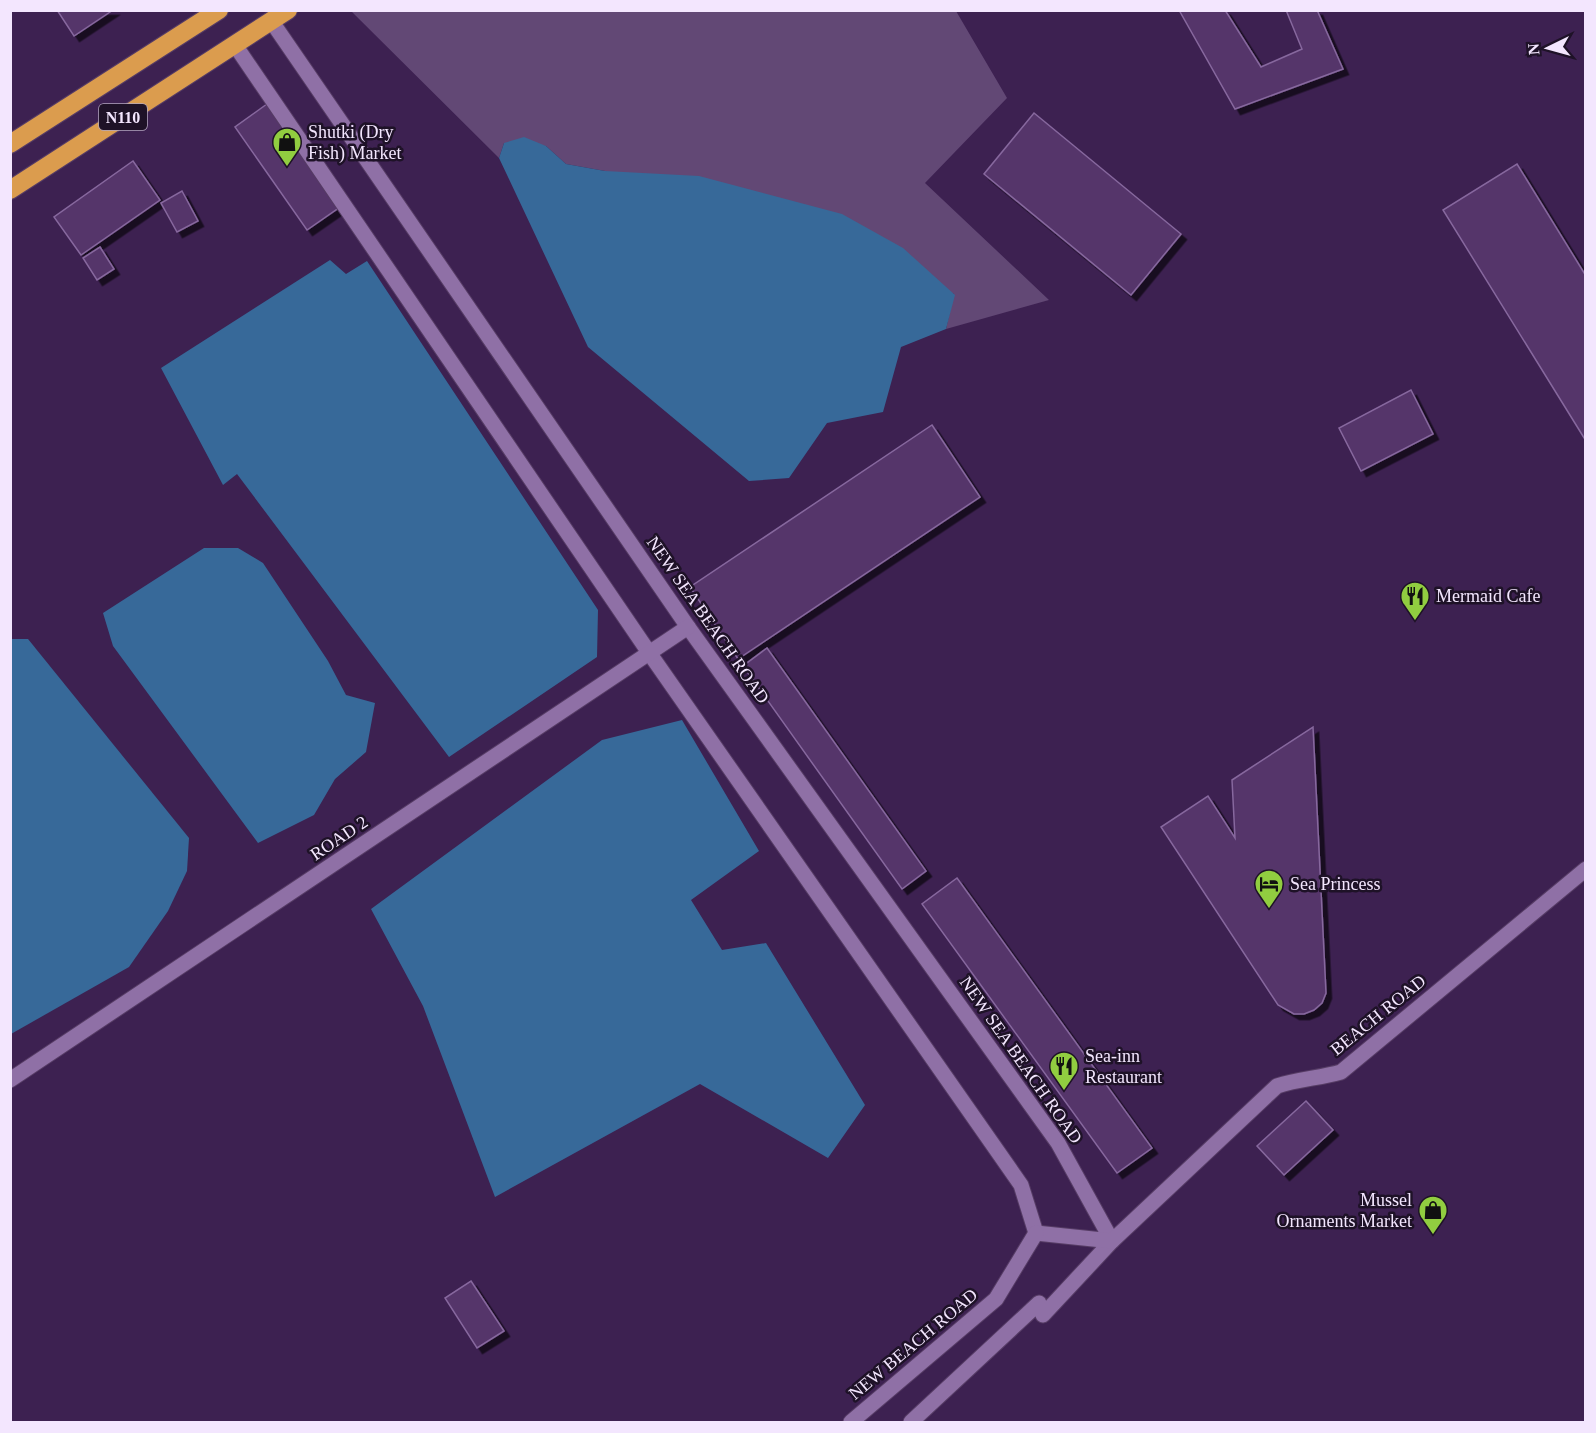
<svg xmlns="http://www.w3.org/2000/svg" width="1596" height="1433" font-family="Georgia,serif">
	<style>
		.green { fill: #624875 }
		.water { fill: #376999 }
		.building { fill: #55356b; stroke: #87689e; stroke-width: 1.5; filter: url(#shadow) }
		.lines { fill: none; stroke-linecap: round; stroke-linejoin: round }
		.street-casing { stroke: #563c65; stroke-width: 17 }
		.highway-casing { stroke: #563c65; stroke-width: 20 }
		.street { stroke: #8f70a6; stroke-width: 15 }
		.highway { stroke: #db9c4e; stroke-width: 18 }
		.labels { text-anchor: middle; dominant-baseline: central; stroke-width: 5; stroke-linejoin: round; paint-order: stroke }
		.shield { fill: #1e1227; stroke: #b3a6be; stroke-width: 1.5 }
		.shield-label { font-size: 16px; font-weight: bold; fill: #f3e6fe }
		.poi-label { font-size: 18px; fill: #f3e6fe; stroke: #1e1227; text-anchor: start }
		.street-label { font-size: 18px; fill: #f3e6fe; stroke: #1e1227 }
	</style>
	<defs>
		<filter id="shadow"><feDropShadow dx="5.5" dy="5.5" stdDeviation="0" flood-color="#0009"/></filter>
	</defs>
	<rect width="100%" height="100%" fill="#3d2151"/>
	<path class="green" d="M 351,11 L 956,11 L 1007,98 L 925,183 L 1049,300 L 946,329 L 954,294 L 605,171 L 566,164 L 546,146 L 504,143 L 499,158 Z"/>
	<g class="water">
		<path d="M 524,137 L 546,146 L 566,164 L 605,171 L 699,176 L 842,214 L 903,248 L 955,295 L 946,329 L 901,347 L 883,412 L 827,423 L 789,478 L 749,481 L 588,347 L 499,158 L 504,143 Z"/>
		<path d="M 330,260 L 346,274 L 367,261 L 598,610 L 597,657 L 449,757 L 237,474 L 223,485 L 161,368 Z"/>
		<path d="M 204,548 L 238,548 L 263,563 L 328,661 L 346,695 L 375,703 L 366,752 L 335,779 L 314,815 L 258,843 L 113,646 L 103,613 Z"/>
		<path d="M 11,639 L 28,639 L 189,838 L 187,871 L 168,911 L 129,967 L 11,1034 Z"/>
		<path d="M 682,720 L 759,851 L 691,900 L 722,950 L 766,943 L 865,1105 L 828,1158 L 700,1084 L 495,1197 L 423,1006 L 371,909 L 602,740 Z"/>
	</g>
	<g class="building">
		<path d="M 57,10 L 113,10 L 74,36 Z"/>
		<path d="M 1179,10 L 1225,10 L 1261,67 L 1302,49 L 1286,10 L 1317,10 L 1343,69 L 1235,109 Z"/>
		<path d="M 267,104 L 340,207 L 307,230 L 235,127 Z"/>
		<path d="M 1034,113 L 1181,234 L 1131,295 L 984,174 Z"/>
		<path d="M 133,161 L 160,200 L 81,255 L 54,217 Z"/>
		<path d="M 1517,164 L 1586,276 L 1586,441 L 1443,210 Z"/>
		<path d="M 182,191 L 198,221 L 177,232 L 161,203 Z"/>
		<path d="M 100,247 L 114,269 L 97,280 L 83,258 Z"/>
		<path d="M 1411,390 L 1433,434 L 1361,471 L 1339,428 Z"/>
		<path d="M 932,425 L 980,497 L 738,659 L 690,587 Z"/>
		<path d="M 767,648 L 926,871 L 902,889 L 743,666 Z"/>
		<path d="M 1313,727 L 1326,993 L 1322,1003 L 1314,1010 L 1304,1014 L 1294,1014 L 1278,1005 L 1161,827 L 1208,796 L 1235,838 L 1232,780 Z"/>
		<path d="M 957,878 L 1152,1148 L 1117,1173 L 922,904 Z"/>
		<path d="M 1306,1101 L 1333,1130 L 1284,1175 L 1257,1146 Z"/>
		<path d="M 471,1281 L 504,1331 L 477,1348 L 445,1298 Z"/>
	</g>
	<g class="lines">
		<g class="street-casing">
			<g id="street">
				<path d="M 272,22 L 688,627 L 1058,1143 L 1112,1241 L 1043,1315 L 1039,1303 L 911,1422"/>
				<path d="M 235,45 L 650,654 L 1021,1185 L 1036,1233"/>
				<path d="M 10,1080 L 688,627"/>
				<path d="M 1036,1233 L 1112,1241 L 1277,1086 C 1299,1079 1320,1078 1341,1072 L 1586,869"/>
				<path d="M 851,1422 L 996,1299 L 1036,1233"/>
			</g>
		</g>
		<g class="highway-casing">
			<g id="highway">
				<path d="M 10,144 L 219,10"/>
				<path d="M 10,190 L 288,10"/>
			</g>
		</g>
		<use href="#street" class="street"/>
		<use href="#highway" class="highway"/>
	</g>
	<defs>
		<g id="shop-pin" transform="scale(1.5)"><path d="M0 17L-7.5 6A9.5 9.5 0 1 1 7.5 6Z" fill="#91cd40" stroke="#1e1227"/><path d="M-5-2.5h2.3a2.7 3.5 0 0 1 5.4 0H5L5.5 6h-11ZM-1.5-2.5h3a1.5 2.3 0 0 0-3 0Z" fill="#111"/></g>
		<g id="restaurant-pin" transform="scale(1.5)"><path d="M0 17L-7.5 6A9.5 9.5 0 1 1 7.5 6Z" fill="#91cd40" stroke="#1e1227"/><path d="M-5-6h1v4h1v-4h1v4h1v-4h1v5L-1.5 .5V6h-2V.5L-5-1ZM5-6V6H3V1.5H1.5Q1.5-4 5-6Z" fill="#111"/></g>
		<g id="hotel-pin" transform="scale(1.5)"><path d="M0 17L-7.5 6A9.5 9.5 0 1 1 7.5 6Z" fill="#91cd40" stroke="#1e1227"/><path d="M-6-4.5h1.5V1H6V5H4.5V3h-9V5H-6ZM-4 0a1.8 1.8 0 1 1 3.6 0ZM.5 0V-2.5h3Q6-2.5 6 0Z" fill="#111"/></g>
	</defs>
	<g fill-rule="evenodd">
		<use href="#shop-pin" x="287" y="142"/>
		<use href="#restaurant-pin" x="1415" y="596"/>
		<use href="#hotel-pin" x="1269" y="884"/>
		<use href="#restaurant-pin" x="1064" y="1066"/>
		<use href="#shop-pin" x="1433" y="1210"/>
	</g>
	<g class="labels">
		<rect class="shield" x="99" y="104" width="48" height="26" rx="4.5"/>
		<g class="shield-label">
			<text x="123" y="117">N110</text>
		</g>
		<g class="poi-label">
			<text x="308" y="132">Shutki (Dry<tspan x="308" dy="21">Fish) Market</tspan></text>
			<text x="1436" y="596">Mermaid Cafe</text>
			<text x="1290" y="884">Sea Princess</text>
			<text x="1085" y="1056">Sea-inn<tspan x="1085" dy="21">Restaurant</tspan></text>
			<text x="1412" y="1200" text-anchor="end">Mussel<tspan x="1412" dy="21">Ornaments Market</tspan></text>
		</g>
		<g class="street-label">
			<text transform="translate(708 620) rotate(55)">NEW SEA BEACH ROAD</text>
			<text transform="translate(339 838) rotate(-34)">ROAD 2</text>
			<text transform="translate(1378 1015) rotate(-39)">BEACH ROAD</text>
			<text transform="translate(1021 1060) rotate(55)">NEW SEA BEACH ROAD</text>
			<text transform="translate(913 1344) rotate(-40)">NEW BEACH ROAD</text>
		</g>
	</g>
	<rect width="1596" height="1433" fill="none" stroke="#f3e6fe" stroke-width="24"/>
	<g transform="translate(1548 48) rotate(265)" stroke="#1e1227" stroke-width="4.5" paint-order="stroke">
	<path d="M0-4.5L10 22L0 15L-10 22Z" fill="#f3e6fe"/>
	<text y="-9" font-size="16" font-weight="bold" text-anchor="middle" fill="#f3e6fe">N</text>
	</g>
</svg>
